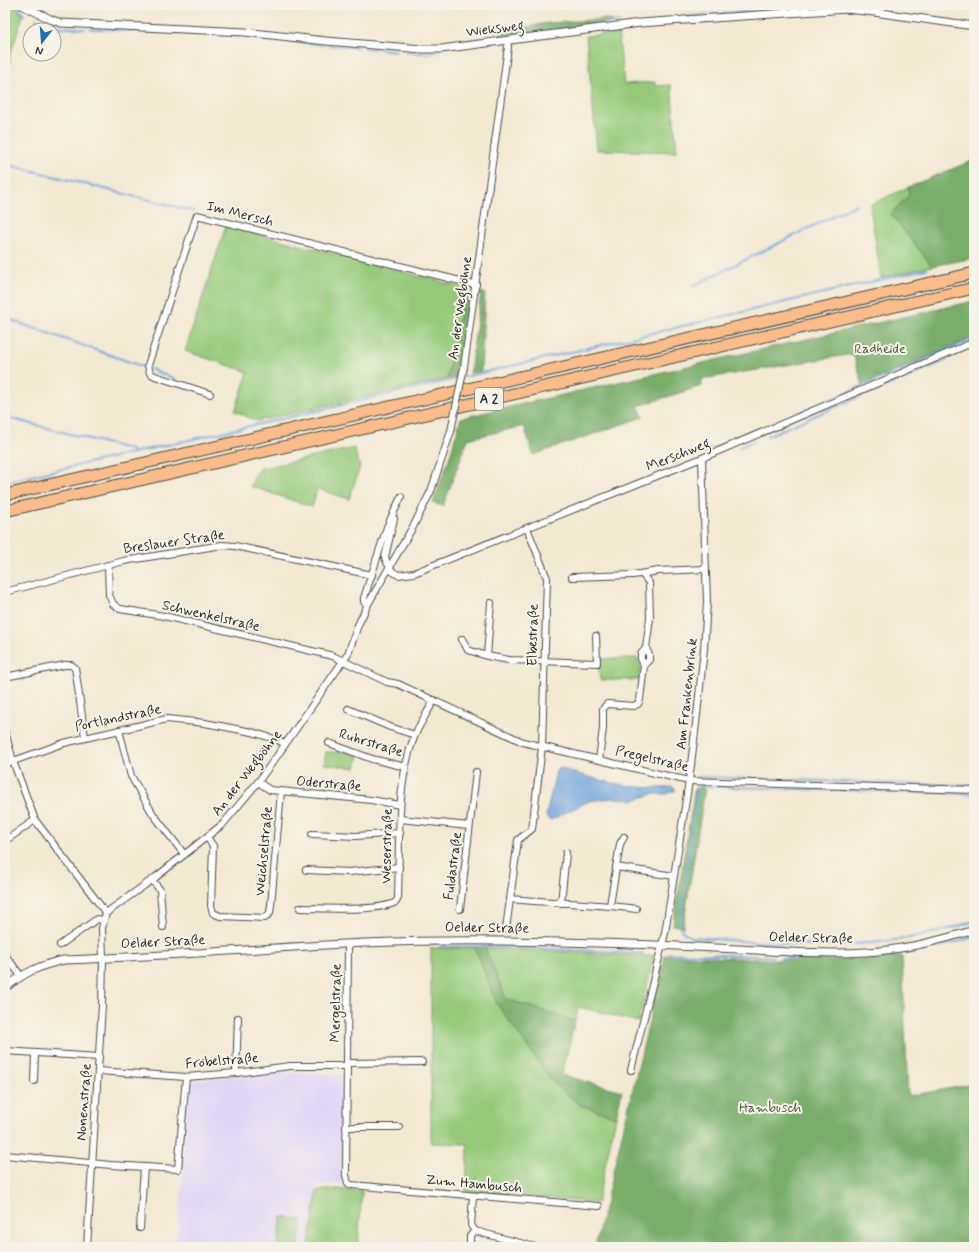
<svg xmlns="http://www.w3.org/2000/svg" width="979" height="1252" font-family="Mynerve,sans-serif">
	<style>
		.built { fill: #dfd5f5 }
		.green { fill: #96ca7a; stroke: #607a52 }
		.forest { fill: #78ae6a; stroke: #526c4a }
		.water { fill: #70a4dc; stroke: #4e6884 }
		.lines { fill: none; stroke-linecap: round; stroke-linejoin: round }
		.stream { stroke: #70a4dc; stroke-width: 2 }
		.minor-casing { stroke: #494844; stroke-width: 8 }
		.tertiary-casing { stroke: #494844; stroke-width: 9 }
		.motorway-casing { stroke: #494844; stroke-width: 13 }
		.minor { stroke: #fff; stroke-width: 6 }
		.tertiary { stroke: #fff; stroke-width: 7 }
		.motorway { stroke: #f9bc8a; stroke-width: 11 }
		.minor-bridge-casing { stroke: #494844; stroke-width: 8; stroke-linecap: butt }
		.minor-bridge { stroke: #fff; stroke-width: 6 }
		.labels { text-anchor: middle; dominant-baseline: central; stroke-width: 4; stroke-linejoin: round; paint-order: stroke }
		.shield { fill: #f7f3e8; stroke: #686764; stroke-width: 1 }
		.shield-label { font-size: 13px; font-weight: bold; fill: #2b2b2b }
		.street-label { font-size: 14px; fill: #2b2b2b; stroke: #f7f3e8 }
		.park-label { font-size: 14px; fill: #4b5b43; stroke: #f7f3e8 }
	</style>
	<rect width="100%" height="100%" fill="#f7f3e8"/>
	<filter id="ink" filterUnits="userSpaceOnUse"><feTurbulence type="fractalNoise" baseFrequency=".025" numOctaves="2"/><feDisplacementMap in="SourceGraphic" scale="8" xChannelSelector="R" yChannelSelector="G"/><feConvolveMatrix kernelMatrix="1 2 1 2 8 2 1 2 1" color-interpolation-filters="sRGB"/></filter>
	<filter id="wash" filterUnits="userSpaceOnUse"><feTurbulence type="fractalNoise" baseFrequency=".012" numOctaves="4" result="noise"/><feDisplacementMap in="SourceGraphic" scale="16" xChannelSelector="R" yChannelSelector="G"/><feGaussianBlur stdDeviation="0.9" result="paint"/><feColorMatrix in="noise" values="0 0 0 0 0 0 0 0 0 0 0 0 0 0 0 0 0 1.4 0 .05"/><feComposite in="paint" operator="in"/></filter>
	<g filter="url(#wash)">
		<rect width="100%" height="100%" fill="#f2e9d3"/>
		<path class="built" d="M 275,1072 L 342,1074 L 342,1183 L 317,1186 L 309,1247 L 176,1247 L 183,1175 L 188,1085 L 191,1082 L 198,1080 Z"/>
		<g class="green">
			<path d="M 5,5 C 14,5 20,8 23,16 L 9,58 L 5,57 Z"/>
			<path d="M 618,32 L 624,84 L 655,82 L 655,86 L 671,85 L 677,152 L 597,150 L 586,36 Z"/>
			<path d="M 908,187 L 909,195 L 891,214 L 932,266 L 881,278 L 870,205 Z"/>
			<path d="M 226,226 L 465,288 L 447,379 L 257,421 L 235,411 L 248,372 L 185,351 Z"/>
			<path d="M 354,448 L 360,467 L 349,499 L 317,489 L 312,507 L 250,486 L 258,469 Z"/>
			<path d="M 637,658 L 641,667 L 639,680 L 600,680 L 598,659 Z"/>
			<path d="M 326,752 L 346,752 L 359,756 L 356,768 L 324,764 Z"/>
			<path d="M 431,948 L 475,948 L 497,1004 L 580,1105 L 616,1117 L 597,1203 L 466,1191 L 468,1144 L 431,1143 Z"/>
			<path d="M 485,948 L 654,956 L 638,1022 L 579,1007 L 575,1021 L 506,999 Z"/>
			<path d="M 337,1189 L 362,1191 L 358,1247 L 309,1247 L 317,1191 Z"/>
			<path d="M 282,1217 L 302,1220 L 298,1247 L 278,1247 Z"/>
		</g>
		<g class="forest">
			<path d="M 605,19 L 613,21 L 497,37 L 498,33 L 547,23 Z"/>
			<path d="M 974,160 L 974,258 L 932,266 L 891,214 L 909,195 L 908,187 Z"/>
			<path d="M 465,288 L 470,289 L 457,377 L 447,379 Z"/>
			<path d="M 481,292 L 485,293 L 481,371 L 470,373 Z"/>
			<path d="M 974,301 L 974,337 L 863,385 L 853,354 L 702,379 L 702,386 L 638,406 L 643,417 L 533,455 L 524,426 L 468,439 L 443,506 L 433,503 L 448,462 L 461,418 Z"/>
			<path d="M 695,788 L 705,788 L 683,927 L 673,925 Z"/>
			<path d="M 475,948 L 485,948 L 506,999 L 575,1021 L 562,1075 L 622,1091 L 616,1117 L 580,1105 L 552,1081 L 497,1004 Z"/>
			<path d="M 665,955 C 744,958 823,965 902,956 L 908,1096 L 974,1084 L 974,1247 L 595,1247 Z"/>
		</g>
		<path class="water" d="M 560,768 C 596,780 635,791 673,787 L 676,790 L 667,794 L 653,794 L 634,800 L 613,798 L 589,801 L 551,820 L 548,819 L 546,816 L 556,771 Z"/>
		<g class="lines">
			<g class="stream">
				<path d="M 14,5 L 20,9 L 24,15"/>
				<path d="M 30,5 L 36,8"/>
				<path d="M 683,17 L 772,10"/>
				<path d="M 36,19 L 49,24"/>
				<path d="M 54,25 L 60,27 L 85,29"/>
				<path d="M 90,29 L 167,32"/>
				<path d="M 175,33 L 235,35 L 238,37"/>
				<path d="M 250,38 L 253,37 L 259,38"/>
				<path d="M 264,38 L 325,45"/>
				<path d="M 330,38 L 422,45 L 441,44 L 619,22"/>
				<path d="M 329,45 L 357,48"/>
				<path d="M 364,48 L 375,49"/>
				<path d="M 379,49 L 398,51"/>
				<path d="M 407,52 L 422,53 L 438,52"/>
				<path d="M 5,75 L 10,59"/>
				<path d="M 5,164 L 193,211"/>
				<path d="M 693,286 L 857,204"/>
				<path d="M 5,318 L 144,367"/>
				<path d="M 151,369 L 155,371 L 175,379"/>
				<path d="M 464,377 L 927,269"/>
				<path d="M 5,417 L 132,450 L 134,453"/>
				<path d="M 767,436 L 947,360"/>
				<path d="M 738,448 L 754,441"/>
				<path d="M 710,450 L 974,339"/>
				<path d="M 5,482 L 460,378"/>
				<path d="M 699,777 L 974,786"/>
				<path d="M 974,794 L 699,786 L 697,789 L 680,924 C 681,931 684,934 691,937 C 761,943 833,950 903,939 C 927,935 951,929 974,921"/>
				<path d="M 439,947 L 484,946 L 642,953"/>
				<path d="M 669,953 L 773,957"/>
				<path d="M 907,953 L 950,944 L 974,937"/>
				<path d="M 781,958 C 821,959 860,958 900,954"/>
			</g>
		</g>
	</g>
	<g filter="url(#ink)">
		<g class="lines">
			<g class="minor-casing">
				<g id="minor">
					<path d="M 803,5 L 807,9 L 806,12"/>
					<path d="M 783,13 L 784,11 L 788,5"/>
					<path d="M 464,367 L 508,47 L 507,40"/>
					<path d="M 210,394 L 155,376 L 150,373 L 148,365 L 197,215 L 476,285"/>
					<path d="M 108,565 L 109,595 L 113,604 L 120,609 L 164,616 L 333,656 L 387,682 L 398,684 L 523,742 L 689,781 L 974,790"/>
					<path d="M 391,566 L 387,563 L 385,557 L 394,519"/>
					<path d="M 389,569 L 398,575 L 414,573 L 702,458 L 974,342"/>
					<path d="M 642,574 L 649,583 L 650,618 L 646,648 L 641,654 L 641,659 L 644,665"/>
					<path d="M 572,577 L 633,575 L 659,571 L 706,569"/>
					<path d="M 5,592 L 124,561 L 222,545 L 235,546 L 372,575"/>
					<path d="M 368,604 L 364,602 L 364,598 L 387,527 L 401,497"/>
					<path d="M 462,639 L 468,650 L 487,656 L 509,660 L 597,663 L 596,636"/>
					<path d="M 487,656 L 491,603"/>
					<path d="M 5,677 L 65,665 L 71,665 L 75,668 L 76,674 L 85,737"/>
					<path d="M 348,709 L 390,727 L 415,735"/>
					<path d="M 119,730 L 131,776 L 153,814 L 184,854"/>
					<path d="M 5,732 L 13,761 L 35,820 L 106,913"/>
					<path d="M 329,743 L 372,759 L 406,767"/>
					<path d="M 599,760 L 603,728 L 603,709 L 607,704 L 634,706 L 638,704 L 640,700 L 644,665 L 649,660 L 649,655 L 646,648"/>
					<path d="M 5,764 L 64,743 L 167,719 L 205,723 L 252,732 L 278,740 L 285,744"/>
					<path d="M 258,782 L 270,790 L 371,800 L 400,805"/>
					<path d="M 400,819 L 469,826"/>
					<path d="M 312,834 L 356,836 L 400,833"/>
					<path d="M 207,837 L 213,846 L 211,906 L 213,913 L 220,916 L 265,918 L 270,913 L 271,905 L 281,792"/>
					<path d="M 5,841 L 35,820"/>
					<path d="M 616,867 L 674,876"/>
					<path d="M 306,870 L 349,872 L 399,867"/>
					<path d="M 152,880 L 160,890 L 163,927"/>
					<path d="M 510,899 C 552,903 594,903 636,909"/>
					<path d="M 561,903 L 566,853"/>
					<path d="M 610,905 L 620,844 L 624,837"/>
					<path d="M 300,908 C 323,908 378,912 396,902 L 398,898 C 400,845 395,785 415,735 C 420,723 428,712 434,700"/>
					<path d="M 460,909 L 476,772"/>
					<path d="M 506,929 L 518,840 L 532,829 L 542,747 L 547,578 L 527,528"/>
					<path d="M 60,945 L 97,919 L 103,920"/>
					<path d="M 348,945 L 346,1175 L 348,1183 L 351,1185 L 599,1206"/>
					<path d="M 5,955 L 21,976"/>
					<path d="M 5,1051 L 99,1057"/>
					<path d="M 347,1063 L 422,1062"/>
					<path d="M 631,1070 L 665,933 L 689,781 L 697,715 L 704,649 L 707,602 L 702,458"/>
					<path d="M 98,1071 L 186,1077 L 236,1073 L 290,1066 L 347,1066"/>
					<path d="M 236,1073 L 238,1018"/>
					<path d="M 34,1081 L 35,1053"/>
					<path d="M 346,1127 L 399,1127"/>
					<path d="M 5,1155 L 111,1165 L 178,1169 L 186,1077"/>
					<path d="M 473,1196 L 471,1225 L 475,1231"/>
					<path d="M 140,1228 L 144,1167"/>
					<path d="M 475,1231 L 535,1247"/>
					<path d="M 87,1247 L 102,1005 L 103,959 L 102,928 L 106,913 L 156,877 L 223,824 L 258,782 L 277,756 L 348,654 L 358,625 L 368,604 L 414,525 L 431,491 L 451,431"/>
					<path d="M 470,1247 L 470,1236 L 475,1231"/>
				</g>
			</g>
			<g class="tertiary-casing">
				<g id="tertiary">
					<path d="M 22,5 L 50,19 L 61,23 L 245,32 L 326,41 L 422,49 L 441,49 L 640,23 L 847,9 L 874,12 L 974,26"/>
					<path d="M 5,988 C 24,973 40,965 64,960 C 210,955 357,938 504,941 C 574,942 645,944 715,948 C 765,950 816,955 866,952 C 903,950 939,941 974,930"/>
				</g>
			</g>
			<g class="motorway-casing">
				<g id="motorway">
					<path d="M 5,495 L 974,273"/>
					<path d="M 5,511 L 974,288"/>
				</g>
			</g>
			<use href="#minor" class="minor"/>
			<use href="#tertiary" class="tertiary"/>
			<use href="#motorway" class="motorway"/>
			<g class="minor-bridge-casing">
				<path id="minor-bridge" d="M 451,431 L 464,367"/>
			</g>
			<use href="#minor-bridge" class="minor-bridge"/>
		</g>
	</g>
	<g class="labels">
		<rect class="shield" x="475" y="388" width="28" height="22" rx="3"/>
		<g class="shield-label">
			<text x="489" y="399">A 2</text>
		</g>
		<g class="street-label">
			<text transform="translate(495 29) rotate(-7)">Wieksweg</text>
			<text transform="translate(240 214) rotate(14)">Im Mersch</text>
			<text transform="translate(460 308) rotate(-82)">An der Wegböhne</text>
			<text transform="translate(678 455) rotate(-22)">Merschweg</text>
			<text transform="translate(174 542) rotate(-8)">Breslauer Straße</text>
			<text transform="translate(211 616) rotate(13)">Schwenkelstraße</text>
			<text transform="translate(533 635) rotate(-89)">Elbestraße</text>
			<text transform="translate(687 694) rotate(-84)">Am Frankenbrink</text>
			<text transform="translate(118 718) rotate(-12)">Portlandstraße</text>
			<text transform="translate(371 743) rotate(17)">Ruhrstraße</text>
			<text transform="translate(652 759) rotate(13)">Pregelstraße</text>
			<text transform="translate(247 773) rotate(-52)">An der Wegböhne</text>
			<text transform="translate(329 784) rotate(5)">Oderstraße</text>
			<text transform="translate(387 846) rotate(-89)">Weserstraße</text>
			<text transform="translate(264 851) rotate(-85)">Weichselstraße</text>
			<text transform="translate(453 866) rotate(-83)">Fuldastraße</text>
			<text transform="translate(487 928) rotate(1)">Oelder Straße</text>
			<text transform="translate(811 938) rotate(1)">Oelder Straße</text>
			<text transform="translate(163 942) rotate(-3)">Oelder Straße</text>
			<text transform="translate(336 1003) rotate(-89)">Mergelstraße</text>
			<text transform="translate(222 1061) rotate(-5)">Fröbelstraße</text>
			<text transform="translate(84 1102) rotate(-86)">Nonenstraße</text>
			<text transform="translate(474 1184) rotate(5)">Zum Hambusch</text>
		</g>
		<g class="park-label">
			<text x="880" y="349">Radheide</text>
			<text x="770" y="1108">Hambusch</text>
		</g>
	</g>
	<rect width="979" height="1252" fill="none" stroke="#f7f3e8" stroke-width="20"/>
	<g transform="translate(42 42) rotate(197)"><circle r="19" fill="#f7f3e8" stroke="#a5a39c"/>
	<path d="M0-3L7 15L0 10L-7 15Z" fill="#1f6fb2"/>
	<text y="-6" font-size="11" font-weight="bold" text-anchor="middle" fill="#2b2b2b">N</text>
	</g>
</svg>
